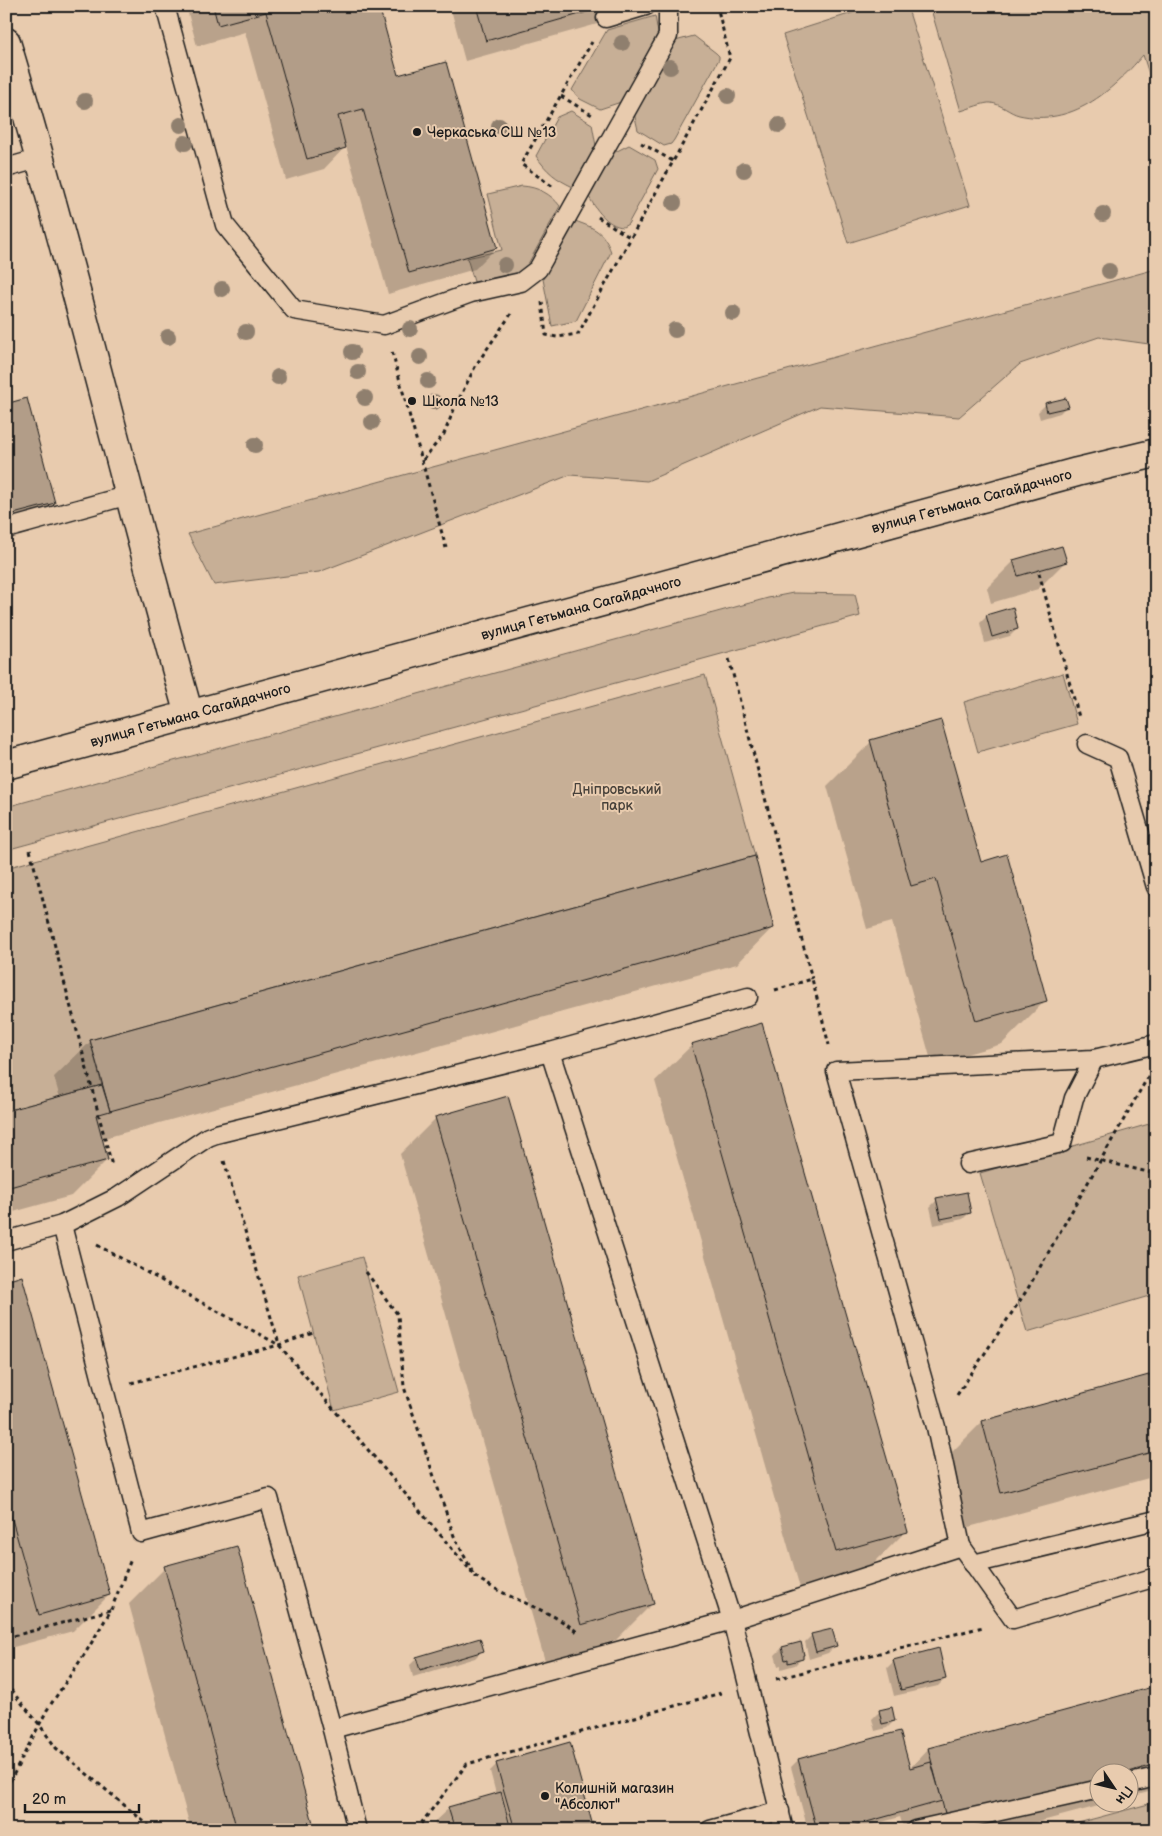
<svg xmlns="http://www.w3.org/2000/svg" width="1162" height="1836" font-family="'Balsamiq Sans',sans-serif">
	<style>
		.green { fill: #c7af96; stroke: #726659 }
		.shadow { fill: #0003 }
		.building { fill: #b29d88; stroke: #1c1c1c }
		.lines { fill: none; stroke-linecap: round; stroke-linejoin: round }
		.service-casing { stroke: #1c1c1c; stroke-width: 21 }
		.minor-casing { stroke: #1c1c1c; stroke-width: 31 }
		.secondary-casing { stroke: #1c1c1c; stroke-width: 31 }
		.path { stroke: #1c1c1c; stroke-width: 3; stroke-dasharray: 4 4; stroke-linecap: butt }
		.service { stroke: #e8cbae; stroke-width: 18 }
		.minor { stroke: #e8cbae; stroke-width: 28 }
		.secondary { stroke: #e8cbae; stroke-width: 28 }
		.tree { fill: #8f7f6e }
		.poi-dot { fill: #1c1c1c; stroke: #e8cbae; stroke-width: 2 }
		.labels { text-anchor: middle; dominant-baseline: central; stroke-width: 4; stroke-linejoin: round; paint-order: stroke }
		.poi-label { font-size: 14px; fill: #1c1c1c; stroke: #e8cbae; text-anchor: start }
		.street-label { font-size: 14px; fill: #1c1c1c; stroke: #e8cbae }
		.park-label { font-size: 14px; fill: #47413a; stroke: #e8cbae }
	</style>
	<rect width="100%" height="100%" fill="#e8cbae"/>
	<filter id="ink" filterUnits="userSpaceOnUse"><feTurbulence type="fractalNoise" baseFrequency=".02" numOctaves="2"/><feDisplacementMap in="SourceGraphic" scale="10" xChannelSelector="R" yChannelSelector="G"/><feConvolveMatrix kernelMatrix="1 2 1 2 8 2 1 2 1" color-interpolation-filters="sRGB"/></filter>
	<g filter="url(#ink)">
		<g class="green">
			<path d="M 874,6 L 907,6 L 970,205 L 848,243 L 783,35 Z"/>
			<path d="M 930,6 L 1152,6 L 1156,19 L 1156,96 L 1143,55 C 1111,92 1072,127 1019,115 C 1010,113 1001,104 991,103 C 985,102 968,109 961,111 Z"/>
			<path d="M 655,16 L 658,33 L 621,102 L 600,109 L 580,99 L 572,90 L 607,30 Z"/>
			<path d="M 694,36 L 716,53 L 719,56 L 719,59 L 674,140 L 671,144 L 664,146 L 638,130 L 634,113 L 675,41 Z"/>
			<path d="M 571,111 L 592,124 L 596,146 L 573,187 C 556,179 547,172 536,156 L 557,117 Z"/>
			<path d="M 629,145 L 655,160 L 658,169 L 628,224 L 623,227 C 607,226 595,208 588,195 L 613,153 Z"/>
			<path d="M 522,186 C 538,187 551,194 560,206 L 528,264 L 518,273 L 475,285 L 467,258 L 502,250 L 488,194 Z"/>
			<path d="M 575,221 C 595,228 604,232 611,252 L 576,321 L 552,326 L 543,279 Z"/>
			<path d="M 1156,269 L 1156,345 L 1099,337 L 1020,364 L 959,417 L 820,406 L 647,481 L 570,475 L 319,572 L 214,585 L 188,534 Z"/>
			<path d="M 793,593 L 855,594 L 860,616 L 6,850 L 6,807 L 768,598 Z"/>
			<path d="M 1063,673 L 1077,724 L 978,752 L 964,702 Z"/>
			<path d="M 705,675 L 755,856 L 90,1040 L 102,1085 L 6,1111 L 6,868 Z"/>
			<path d="M 1156,1122 L 1156,1294 L 1027,1332 L 980,1173 Z"/>
			<path d="M 362,1257 L 399,1392 L 334,1410 L 298,1275 Z"/>
			<path d="M 1156,1802 L 1156,1830 L 1052,1830 Z"/>
		</g>
		<g class="shadow">
			<path d="M 186,6 L 405,6 L 380,13 L 397,77 L 496,248 L 475,269 L 388,294 L 346,146 L 324,169 L 286,180 L 245,32 L 197,46 Z"/>
			<path d="M 450,6 L 618,6 L 601,23 L 465,61 Z"/>
			<path d="M 6,399 L 54,502 L 39,517 L 6,526 Z"/>
			<path d="M 1066,399 L 1067,406 L 1060,413 L 1040,419 L 1038,412 L 1045,405 Z"/>
			<path d="M 1014,561 L 1065,562 L 1038,589 L 991,603 L 987,588 Z"/>
			<path d="M 987,616 L 1017,629 L 1010,636 L 985,643 L 980,623 Z"/>
			<path d="M 871,742 L 980,864 L 1046,1000 L 1002,1044 L 932,1064 L 892,922 L 867,929 L 827,786 Z"/>
			<path d="M 773,927 L 737,964 L 101,1139 L 107,1160 L 71,1196 L 6,1214 L 6,1113 L 60,1098 L 54,1077 L 91,1041 Z"/>
			<path d="M 692,1045 L 906,1531 L 870,1567 L 800,1588 L 655,1081 Z"/>
			<path d="M 436,1118 L 652,1604 L 616,1640 L 545,1661 L 400,1154 Z"/>
			<path d="M 937,1200 L 970,1212 L 963,1219 L 934,1225 L 930,1207 Z"/>
			<path d="M 6,1282 L 109,1595 L 73,1631 L 6,1649 Z"/>
			<path d="M 1156,1374 L 1156,1476 L 965,1528 L 946,1458 L 982,1422 Z"/>
			<path d="M 165,1568 L 314,1830 L 191,1830 L 129,1604 Z"/>
			<path d="M 812,1635 L 835,1646 L 828,1653 L 809,1659 L 805,1642 Z"/>
			<path d="M 782,1648 L 802,1658 L 795,1665 L 781,1669 L 781,1665 L 778,1666 L 775,1655 Z"/>
			<path d="M 482,1651 L 475,1658 L 413,1677 L 410,1665 L 417,1658 Z"/>
			<path d="M 894,1661 L 945,1679 L 938,1686 L 894,1696 L 887,1668 Z"/>
			<path d="M 1156,1688 L 1156,1790 L 1130,1797 L 1130,1774 L 1100,1774 L 1100,1804 L 1106,1804 L 1008,1830 L 904,1830 L 900,1817 L 854,1830 L 808,1830 L 791,1767 L 798,1760 L 899,1733 L 909,1769 L 928,1749 Z"/>
			<path d="M 891,1709 L 894,1721 L 887,1728 L 875,1731 L 872,1719 L 879,1712 Z"/>
			<path d="M 497,1764 L 593,1830 L 437,1830 L 434,1822 L 449,1808 L 496,1794 L 490,1771 Z"/>
		</g>
		<g class="building">
			<path d="M 213,6 L 379,6 L 398,75 L 446,62 L 497,248 L 409,273 L 363,109 L 338,116 L 346,148 L 307,159 L 266,12 L 218,25 Z"/>
			<path d="M 476,6 L 608,6 L 486,41 Z"/>
			<path d="M 6,394 L 9,403 L 27,398 L 55,503 L 6,516 Z"/>
			<path d="M 1066,398 L 1069,407 L 1047,412 L 1045,403 Z"/>
			<path d="M 1062,546 L 1067,562 L 1018,576 L 1013,560 Z"/>
			<path d="M 1013,607 L 1018,629 L 992,637 L 986,615 Z"/>
			<path d="M 941,720 L 981,862 L 1007,854 L 1047,1001 L 976,1021 L 936,879 L 911,886 L 870,740 Z"/>
			<path d="M 755,856 L 774,928 L 110,1111 L 90,1040 Z"/>
			<path d="M 762,1023 L 908,1532 L 836,1552 L 691,1044 Z"/>
			<path d="M 102,1085 L 110,1111 L 96,1115 L 108,1160 L 6,1188 L 6,1111 Z"/>
			<path d="M 508,1096 L 654,1604 L 581,1625 L 435,1117 Z"/>
			<path d="M 967,1192 L 971,1213 L 941,1219 L 936,1198 Z"/>
			<path d="M 22,1276 L 110,1595 L 39,1615 L 6,1498 L 6,1281 Z"/>
			<path d="M 1156,1373 L 1156,1451 L 1001,1493 L 982,1421 Z"/>
			<path d="M 237,1546 L 315,1830 L 237,1830 L 164,1566 Z"/>
			<path d="M 832,1629 L 837,1646 L 816,1652 L 811,1634 Z"/>
			<path d="M 480,1638 L 484,1651 L 420,1670 L 416,1657 Z"/>
			<path d="M 801,1642 L 804,1655 L 803,1655 L 803,1659 L 788,1663 L 788,1659 L 785,1660 L 782,1647 Z"/>
			<path d="M 939,1648 L 946,1679 L 901,1690 L 893,1660 Z"/>
			<path d="M 1156,1686 L 1156,1764 L 1122,1774 L 1100,1774 L 1100,1780 L 947,1821 L 928,1748 Z"/>
			<path d="M 892,1707 L 895,1721 L 882,1724 L 879,1710 Z"/>
			<path d="M 900,1731 L 910,1768 L 931,1762 L 942,1801 L 838,1830 L 817,1830 L 798,1759 Z"/>
			<path d="M 570,1742 L 594,1830 L 515,1830 L 496,1763 Z"/>
			<path d="M 501,1792 L 511,1830 L 455,1830 L 448,1807 Z"/>
		</g>
		<g class="lines">
			<g class="service-casing">
				<g id="service">
					<path d="M 165,6 L 225,225 L 294,310 L 384,325 L 471,293 L 521,282 L 538,269 L 668,36 L 668,6"/>
					<path d="M 606,18 L 646,6"/>
					<path d="M 6,168 L 41,158"/>
					<path d="M 6,529 L 129,495"/>
					<path d="M 1087,744 L 1118,758 L 1156,887"/>
					<path d="M 748,997 L 550,1052 L 732,1620 L 784,1830"/>
					<path d="M 968,1164 L 1062,1143 L 1074,1098 L 1094,1059"/>
					<path d="M 62,1225 L 141,1533 L 269,1498 L 332,1729"/>
					<path d="M 6,1241 L 62,1225 L 118,1197 L 208,1137 L 216,1134 L 550,1052"/>
					<path d="M 961,1546 L 936,1427 L 836,1071 L 1094,1059 L 1156,1044"/>
					<path d="M 973,1564 L 1156,1520"/>
					<path d="M 1130,1783 L 1156,1777"/>
					<path d="M 357,1830 L 332,1729 L 732,1620 L 961,1546 L 1013,1619 L 1156,1577"/>
					<path d="M 710,1830 L 780,1811"/>
					<path d="M 915,1830 L 1100,1789"/>
				</g>
			</g>
			<g class="minor-casing">
				<path id="minor" d="M 6,42 C 73,265 126,491 189,715"/>
			</g>
			<g class="secondary-casing">
				<g id="secondary">
					<path id="s1" d="M 6,765 L 1077,472 L 1156,453"/>
				</g>
			</g>
			<g class="path">
				<path d="M 561,96 L 592,115"/>
				<path d="M 641,143 L 673,161"/>
				<path d="M 552,186 L 521,164 L 592,42"/>
				<path d="M 598,217 L 631,238"/>
				<path d="M 542,302 L 546,335 L 557,337 L 578,334 L 730,58 L 717,6"/>
				<path d="M 392,352 L 446,548"/>
				<path d="M 423,460 L 444,434 L 455,407 L 476,365 L 511,314"/>
				<path d="M 1039,573 L 1079,717"/>
				<path d="M 729,659 L 812,979"/>
				<path d="M 30,850 L 112,1166"/>
				<path d="M 775,990 L 812,979 L 829,1045"/>
				<path d="M 1086,1157 L 1156,1174"/>
				<path d="M 224,1161 L 279,1344"/>
				<path d="M 97,1245 L 279,1345 L 476,1577"/>
				<path d="M 366,1272 L 398,1315 L 404,1387 L 454,1536 L 472,1571"/>
				<path d="M 131,1383 L 279,1345 L 313,1333"/>
				<path d="M 957,1395 L 1027,1290 L 1149,1075"/>
				<path d="M 475,1576 C 505,1599 549,1608 577,1632"/>
				<path d="M 6,1638 L 110,1610"/>
				<path d="M 776,1679 L 983,1627"/>
				<path d="M 6,1684 L 39,1724 L 56,1748 L 154,1830"/>
				<path d="M 6,1789 L 47,1710 L 86,1652 L 111,1610 L 131,1559"/>
				<path d="M 416,1830 L 467,1764 L 721,1693"/>
			</g>
			<use href="#service" class="service"/>
			<use href="#minor" class="minor"/>
			<use href="#secondary" class="secondary"/>
		</g>
		<g class="tree">
			<circle cx="622" cy="43" r="8"/>
			<circle cx="670" cy="67" r="8"/>
			<circle cx="728" cy="96" r="8"/>
			<circle cx="85" cy="101" r="8"/>
			<circle cx="181" cy="125" r="8"/>
			<circle cx="779" cy="125" r="8"/>
			<circle cx="499" cy="126" r="8"/>
			<circle cx="185" cy="143" r="8"/>
			<circle cx="744" cy="170" r="8"/>
			<circle cx="674" cy="203" r="8"/>
			<circle cx="1103" cy="214" r="8"/>
			<circle cx="505" cy="265" r="8"/>
			<circle cx="1109" cy="271" r="8"/>
			<circle cx="222" cy="289" r="8"/>
			<circle cx="733" cy="313" r="8"/>
			<circle cx="410" cy="329" r="8"/>
			<circle cx="675" cy="330" r="8"/>
			<circle cx="246" cy="332" r="8"/>
			<circle cx="168" cy="337" r="8"/>
			<circle cx="352" cy="352" r="8"/>
			<circle cx="420" cy="357" r="8"/>
			<circle cx="358" cy="372" r="8"/>
			<circle cx="278" cy="377" r="8"/>
			<circle cx="428" cy="381" r="8"/>
			<circle cx="365" cy="398" r="8"/>
			<circle cx="434" cy="402" r="8"/>
			<circle cx="372" cy="422" r="8"/>
			<circle cx="255" cy="445" r="8"/>
		</g>
	</g>
	<g class="poi-dot">
		<circle cx="417" cy="132" r="5"/>
		<circle cx="412" cy="401" r="5"/>
		<circle cx="545" cy="1796" r="5"/>
	</g>
	<g class="labels">
		<g class="poi-label">
			<text x="427" y="132">Черкаська СШ №13</text>
			<text x="422" y="401">Школа №13</text>
			<text x="555" y="1788">Колишній магазин<tspan x="555" dy="16">"Абсолют"</tspan></text>
		</g>
		<g class="street-label">
			<text stroke="none"><textPath href="#s1" startOffset="1001">вулиця Гетьмана Сагайдачного</textPath></text>
			<text stroke="none"><textPath href="#s1" startOffset="596">вулиця Гетьмана Сагайдачного</textPath></text>
			<text stroke="none"><textPath href="#s1" startOffset="191">вулиця Гетьмана Сагайдачного</textPath></text>
		</g>
		<g class="park-label">
			<text x="617" y="789">Дніпровський<tspan x="617" dy="16">парк</tspan></text>
		</g>
	</g>
	<rect width="1162" height="1836" fill="none" stroke="#e8cbae" stroke-width="25"/>
	<rect x="12" y="12" width="1137" height="1811" fill="none" stroke="#1c1c1c" stroke-width="2" filter="url(#ink)"/>
	<g transform="translate(1114 1788) rotate(125)"><circle r="24" fill="#e8cbae" stroke="#968574"/>
	<path d="M0-4L9 19L0 12L-9 19Z" fill="#1c1c1c"/>
	<text y="-8" font-size="14" font-weight="bold" text-anchor="middle" fill="#1c1c1c">Пн</text>
	</g>
	<path d="M25 1804v8h114v-8" fill="none" stroke="#1c1c1c" stroke-width="2.5"/>
	<text x="32" y="1804" font-size="15" fill="#1c1c1c" stroke="#e8cbae" stroke-width="4" paint-order="stroke">20 m</text>
</svg>
